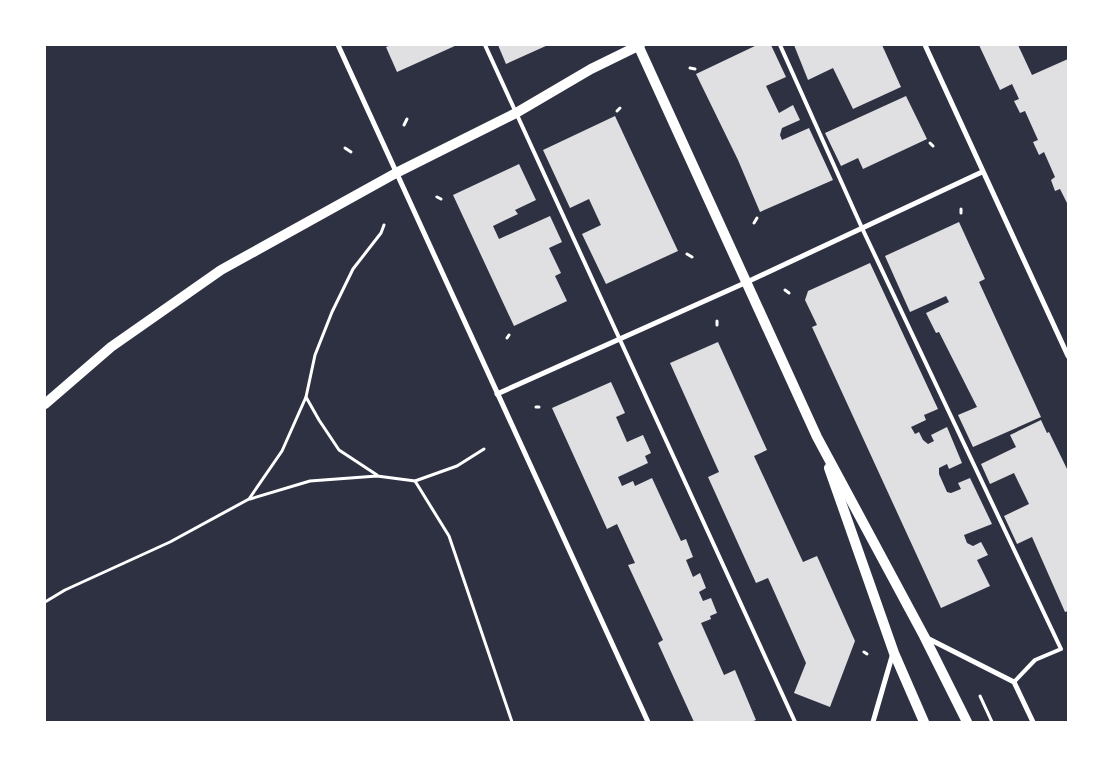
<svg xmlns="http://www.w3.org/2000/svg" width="1113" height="767" font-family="'Sofia Sans Condensed',sans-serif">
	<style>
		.building { fill: #e0e0e3 }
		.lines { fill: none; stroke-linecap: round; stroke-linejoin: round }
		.path { stroke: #fff; stroke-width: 3 }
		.service { stroke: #fff; stroke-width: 4 }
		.minor { stroke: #fff; stroke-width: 5 }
		.secondary { stroke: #fff; stroke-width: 10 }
	</style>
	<rect width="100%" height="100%" fill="#2d3142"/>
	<g class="building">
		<path d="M 391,45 L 457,45 L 397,72 L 386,47 Z"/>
		<path d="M 498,45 L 548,45 L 506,64 Z"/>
		<path d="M 757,45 L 771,45 L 786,77 L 766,86 L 779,113 L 793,105 L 800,120 L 782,128 L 780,135 L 782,140 L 809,128 L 833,180 L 760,212 L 738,160 L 696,74 Z"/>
		<path d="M 794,45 L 882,45 L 901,87 L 853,109 L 833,68 L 808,80 Z"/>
		<path d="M 979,45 L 1018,45 L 1032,75 L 1068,59 L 1068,205 L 1060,189 L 1055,191 L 1051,180 L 1055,177 L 1044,152 L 1039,155 L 1033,142 L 1038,140 L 1025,111 L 1020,113 L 1014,101 L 1019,99 L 1012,84 L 1000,90 Z"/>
		<path d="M 906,96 L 927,139 L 863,169 L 858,158 L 841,166 L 825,133 Z"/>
		<path d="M 615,116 L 678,251 L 606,284 L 582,234 L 601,225 L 589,199 L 570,208 L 543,150 Z"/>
		<path d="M 519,164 L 536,200 L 515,210 L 518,214 L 493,226 L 499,239 L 550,216 L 562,242 L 549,248 L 561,273 L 555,276 L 567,301 L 514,326 L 453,195 Z"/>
		<path d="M 959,222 L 985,279 L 979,282 L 1041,417 L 973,447 L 958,415 L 977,407 L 939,332 L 936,333 L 926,313 L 949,302 L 946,296 L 910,312 L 885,256 Z"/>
		<path d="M 870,263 L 938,409 L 924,415 L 926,420 L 911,427 L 915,434 L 919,432 L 923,440 L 928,444 L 934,441 L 931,435 L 947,427 L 962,463 L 949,469 L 947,464 L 939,468 L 939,474 L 947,492 L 951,493 L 961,489 L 958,483 L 970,478 L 992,524 L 964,535 L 967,543 L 973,546 L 981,542 L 988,555 L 977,560 L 990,586 L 941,608 L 812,327 L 817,325 L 805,300 L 808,291 Z"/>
		<path d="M 718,342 L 767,450 L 754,456 L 803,562 L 817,556 L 855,641 L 830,707 L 794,693 L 806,663 L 768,578 L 756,583 L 708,477 L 719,472 L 670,363 Z"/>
		<path d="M 611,382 L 625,413 L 616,417 L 627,442 L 643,435 L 651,453 L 645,456 L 648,463 L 618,477 L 622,486 L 633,481 L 635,486 L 652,478 L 681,541 L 686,539 L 693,557 L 686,560 L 693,577 L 700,573 L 706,588 L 699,592 L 703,601 L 711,598 L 717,613 L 710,616 L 711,619 L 701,623 L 724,675 L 735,670 L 756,720 L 751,722 L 694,722 L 658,643 L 663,640 L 628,565 L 635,563 L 617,524 L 607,529 L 552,408 Z"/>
		<path d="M 1041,420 L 1047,433 L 1049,432 L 1068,471 L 1068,611 L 1065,612 L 1032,537 L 1017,544 L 1004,516 L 1029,504 L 1014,473 L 990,484 L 981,464 L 1016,447 L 1010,435 Z"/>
	</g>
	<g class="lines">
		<g class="path">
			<path d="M 690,68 L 695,69"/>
			<path d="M 617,111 L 620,108"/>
			<path d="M 404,125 L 407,119"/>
			<path d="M 930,143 L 933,146"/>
			<path d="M 345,148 L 351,152"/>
			<path d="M 437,197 L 441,199"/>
			<path d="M 961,213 L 961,209"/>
			<path d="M 754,223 L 757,218"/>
			<path d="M 687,254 L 692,257"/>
			<path d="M 785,290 L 789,293"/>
			<path d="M 717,321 L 717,325"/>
			<path d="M 507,338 L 509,335"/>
			<path d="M 306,397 L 319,420 L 339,450 L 377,475"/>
			<path d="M 536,407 L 539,407"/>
			<path d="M 415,481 L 449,536 L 512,722"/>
			<path d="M 250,499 L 310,481 L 377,476 L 415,481 L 457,466 L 484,449"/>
			<path d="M 45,602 L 65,590 L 170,542 L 249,499 L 282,451 L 306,397 L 315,355 L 332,312 L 353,269 L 381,233 L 384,225"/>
			<path d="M 864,652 L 867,654"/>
			<path d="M 980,696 L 992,722"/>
		</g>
		<g class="service">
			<path d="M 485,45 L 795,722"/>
			<path d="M 780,45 L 862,228 L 1061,649 L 1035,660 L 1014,682"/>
		</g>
		<g class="minor">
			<path d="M 338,45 L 648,722"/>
			<path d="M 925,45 L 1068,356"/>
			<path d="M 497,394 L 747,282 L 982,172"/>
			<path d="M 927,638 L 1014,682 L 1033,722"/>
			<path d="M 873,722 L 893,653"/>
		</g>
		<g class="secondary">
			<path d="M 638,45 L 817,437 L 924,636 L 967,722"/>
			<path d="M 45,404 L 111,347 L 221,270 L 396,173 L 516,113 L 591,69 L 640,45"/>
			<path d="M 829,468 L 894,653 L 924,722"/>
		</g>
	</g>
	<rect width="1113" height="767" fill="none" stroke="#ffffff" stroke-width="92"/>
</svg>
